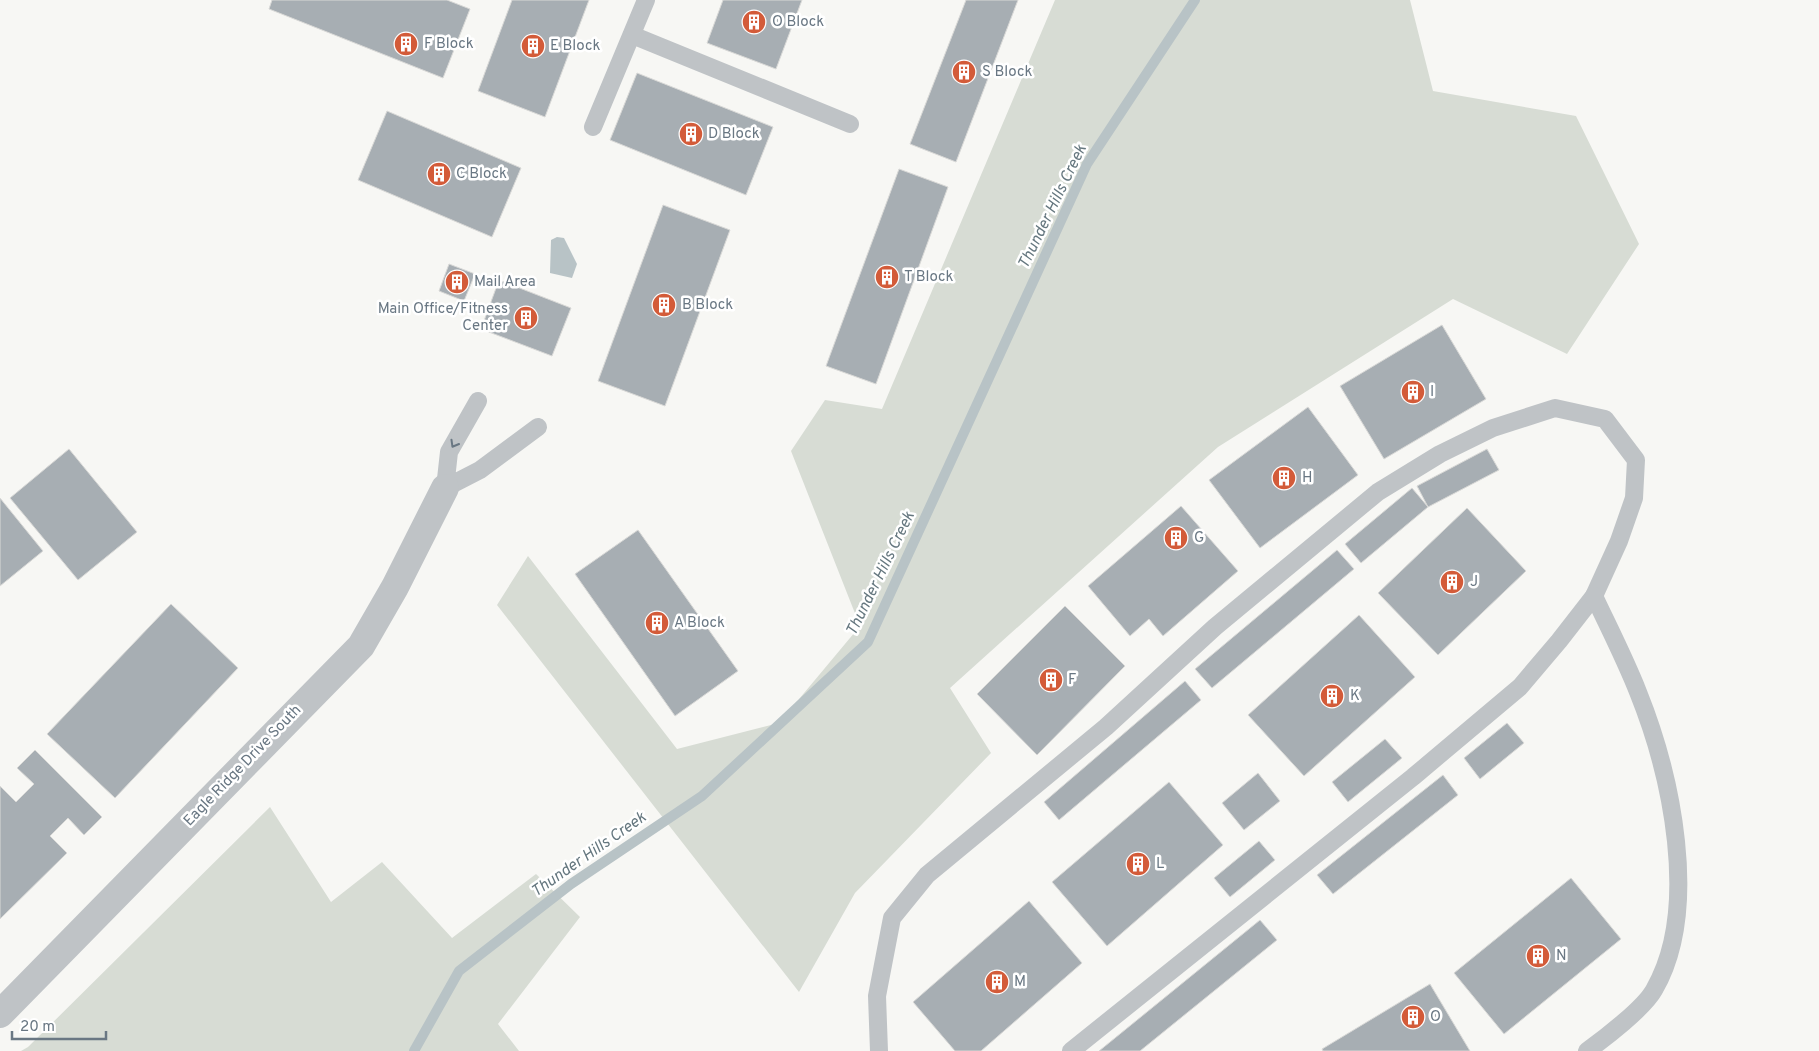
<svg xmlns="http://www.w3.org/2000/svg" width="1819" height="1051" font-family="Overpass,sans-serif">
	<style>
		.green { fill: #d7dcd4 }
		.water { fill: #b8c3c6 }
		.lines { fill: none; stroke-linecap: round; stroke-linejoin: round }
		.stream { stroke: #b8c3c6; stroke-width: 10 }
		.building { fill: #a7aeb3; stroke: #d9d9d7 }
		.lane { stroke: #bfc3c6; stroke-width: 18 }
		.street { stroke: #bfc3c6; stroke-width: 28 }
		.oneway { stroke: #697783 }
		.labels { text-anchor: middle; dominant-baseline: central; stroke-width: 5; stroke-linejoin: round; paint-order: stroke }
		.poi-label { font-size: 15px; fill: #697783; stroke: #fff; text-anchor: start }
		.street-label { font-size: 15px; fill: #697783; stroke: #fff }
		.water-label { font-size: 16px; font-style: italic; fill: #65777f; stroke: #fff }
	</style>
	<rect width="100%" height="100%" fill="#f7f7f4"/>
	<g class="green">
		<path d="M 1055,0 L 1410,0 L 1433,91 L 1576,116 L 1639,244 L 1567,354 L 1453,299 L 1218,447 L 950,688 L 991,753 L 855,893 L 799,992 L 497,605 L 528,556 L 677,749 L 779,723 L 860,626 L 791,451 L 825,400 L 882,409 Z"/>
		<path d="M 270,807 L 331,902 L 382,862 L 452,938 L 536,874 L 580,917 L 498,1024 L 519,1051 L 21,1051 L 28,1047 Z"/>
	</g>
	<path class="water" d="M 557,237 L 564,238 L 577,264 L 572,278 L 550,273 L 551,240 Z"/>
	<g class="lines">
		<path class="stream" d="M 414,1051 L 459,971 L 571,884 L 702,796 L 868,642 L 1087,164 L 1195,0"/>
	</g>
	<g class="building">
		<path d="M 272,0 L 447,0 L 470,9 L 443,78 L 269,9 Z"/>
		<path d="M 512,0 L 589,0 L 545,117 L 478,91 Z"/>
		<path d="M 723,0 L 802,0 L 776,69 L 707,43 Z"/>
		<path d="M 966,0 L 1018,0 L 956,162 L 910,144 Z"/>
		<path d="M 637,73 L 773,127 L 746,195 L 610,140 Z"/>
		<path d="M 387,111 L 521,168 L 492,237 L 358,180 Z"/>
		<path d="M 899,169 L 948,187 L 876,384 L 826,366 Z"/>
		<path d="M 663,205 L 730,230 L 665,406 L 598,381 Z"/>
		<path d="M 449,264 L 475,274 L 464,301 L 439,291 Z"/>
		<path d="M 499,280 L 571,308 L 552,356 L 481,329 Z"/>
		<path d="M 1442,325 L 1486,399 L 1384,459 L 1340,386 Z"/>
		<path d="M 1308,407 L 1358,475 L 1260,548 L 1209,480 Z"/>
		<path d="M 69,449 L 137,532 L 78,580 L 10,498 Z"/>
		<path d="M 1487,449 L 1499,470 L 1428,507 L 1417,486 Z"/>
		<path d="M 1412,488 L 1428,507 L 1361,563 L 1345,544 Z"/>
		<path d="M 0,498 L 43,551 L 0,586 Z"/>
		<path d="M 1181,506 L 1238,571 L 1163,636 L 1149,619 L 1130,636 L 1088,586 Z"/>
		<path d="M 1467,508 L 1526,571 L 1438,655 L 1378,593 Z"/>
		<path d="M 638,530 L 738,671 L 675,716 L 575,574 Z"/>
		<path d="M 1337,550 L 1354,569 L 1212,688 L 1195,669 Z"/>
		<path d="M 171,604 L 238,668 L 115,798 L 47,734 Z"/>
		<path d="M 1065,606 L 1125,666 L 1037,755 L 977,694 Z"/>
		<path d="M 1359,615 L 1415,677 L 1304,776 L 1248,715 Z"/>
		<path d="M 1185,681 L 1201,700 L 1059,820 L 1044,802 Z"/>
		<path d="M 1507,723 L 1524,743 L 1480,779 L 1464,758 Z"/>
		<path d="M 1385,739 L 1402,758 L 1348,802 L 1332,782 Z"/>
		<path d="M 35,750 L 102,817 L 84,835 L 68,818 L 50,836 L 67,853 L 0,919 L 0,786 L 16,802 L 34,784 L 17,768 Z"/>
		<path d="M 1258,773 L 1280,801 L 1244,830 L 1222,803 Z"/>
		<path d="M 1443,775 L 1458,795 L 1333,894 L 1317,875 Z"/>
		<path d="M 1169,782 L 1223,845 L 1107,946 L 1052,882 Z"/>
		<path d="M 1259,841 L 1275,860 L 1230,897 L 1214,878 Z"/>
		<path d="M 1571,878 L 1621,939 L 1504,1034 L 1454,973 Z"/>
		<path d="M 1029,901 L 1082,963 L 981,1051 L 955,1051 L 913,1002 Z"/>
		<path d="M 1260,920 L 1277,940 L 1140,1051 L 1099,1051 Z"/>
		<path d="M 1430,984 L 1470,1051 L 1323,1051 L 1322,1049 Z"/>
	</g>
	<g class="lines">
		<g class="lane">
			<path d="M 632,35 L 850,124"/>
			<path d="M 593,127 L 646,0"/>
			<path d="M 478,401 L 449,452 L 445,488 L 480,470 L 538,427"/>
			<path d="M 879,1051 L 877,996 L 892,918 L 927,875 L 1106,727 L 1215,627 L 1378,492 L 1440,454 L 1493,428 L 1555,408 L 1605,419 L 1636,460 L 1634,498 L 1619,541 L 1594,596 L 1559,641 L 1520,687 L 1413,777 L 1071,1051"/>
			<path d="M 1587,1051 C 1605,1038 1644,1008 1654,990 C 1701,909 1671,774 1638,692 C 1625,659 1609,628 1594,596"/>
		</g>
		<path class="street" d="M 0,1014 L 361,646 L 395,587 L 445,488"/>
	</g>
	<defs><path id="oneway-chevron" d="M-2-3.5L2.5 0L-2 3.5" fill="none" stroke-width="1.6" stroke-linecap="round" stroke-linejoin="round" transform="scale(1.25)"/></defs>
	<use class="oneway" href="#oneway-chevron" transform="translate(454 444) rotate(120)"/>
	<defs>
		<g id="building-disc" transform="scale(1.25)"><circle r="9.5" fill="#d35b39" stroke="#fff"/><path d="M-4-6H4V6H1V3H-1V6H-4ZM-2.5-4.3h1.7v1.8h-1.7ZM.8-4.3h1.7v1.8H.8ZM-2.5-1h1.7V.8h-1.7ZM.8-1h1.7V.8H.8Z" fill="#fff"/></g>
	</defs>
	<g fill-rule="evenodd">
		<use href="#building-disc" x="754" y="22"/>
		<use href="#building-disc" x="406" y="44"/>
		<use href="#building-disc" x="533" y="46"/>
		<use href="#building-disc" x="964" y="72"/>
		<use href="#building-disc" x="691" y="134"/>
		<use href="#building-disc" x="439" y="174"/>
		<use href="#building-disc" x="887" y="277"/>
		<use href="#building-disc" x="457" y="282"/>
		<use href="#building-disc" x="664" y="305"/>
		<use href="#building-disc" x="526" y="318"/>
		<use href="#building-disc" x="1413" y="392"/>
		<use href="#building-disc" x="1284" y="478"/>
		<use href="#building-disc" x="1176" y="538"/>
		<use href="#building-disc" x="1452" y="582"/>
		<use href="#building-disc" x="657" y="623"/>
		<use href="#building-disc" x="1051" y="680"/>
		<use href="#building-disc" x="1332" y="696"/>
		<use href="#building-disc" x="1138" y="864"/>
		<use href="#building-disc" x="1538" y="956"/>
		<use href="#building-disc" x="997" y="982"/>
		<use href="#building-disc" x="1413" y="1017"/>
	</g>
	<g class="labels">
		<g class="poi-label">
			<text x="772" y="22">O Block</text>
			<text x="424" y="44">F Block</text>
			<text x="550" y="46">E Block</text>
			<text x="982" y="72">S Block</text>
			<text x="708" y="134">D Block</text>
			<text x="456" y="174">C Block</text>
			<text x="904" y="277">T Block</text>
			<text x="474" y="282">Mail Area</text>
			<text x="682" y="305">B Block</text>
			<text x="508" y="309" text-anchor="end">Main Office/Fitness<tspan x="508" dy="17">Center</tspan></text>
			<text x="1430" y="392">I</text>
			<text x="1302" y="478">H</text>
			<text x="1194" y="538">G</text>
			<text x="1470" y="582">J</text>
			<text x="674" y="623">A Block</text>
			<text x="1068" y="680">F</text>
			<text x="1350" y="696">K</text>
			<text x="1156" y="864">L</text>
			<text x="1556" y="956">N</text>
			<text x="1014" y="982">M</text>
			<text x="1430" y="1017">O</text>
		</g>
		<g class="street-label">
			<text transform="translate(243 766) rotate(-46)">Eagle Ridge Drive South</text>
		</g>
		<g class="water-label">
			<text transform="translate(1053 207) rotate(-64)">Thunder Hills Creek</text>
			<text transform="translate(881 574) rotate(-64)">Thunder Hills Creek</text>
			<text transform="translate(589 855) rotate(-35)">Thunder Hills Creek</text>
		</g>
	</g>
	<path d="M12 1031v8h94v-8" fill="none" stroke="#697783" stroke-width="2.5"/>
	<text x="20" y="1031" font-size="15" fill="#697783" stroke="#ffffff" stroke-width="4" paint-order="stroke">20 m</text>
</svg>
